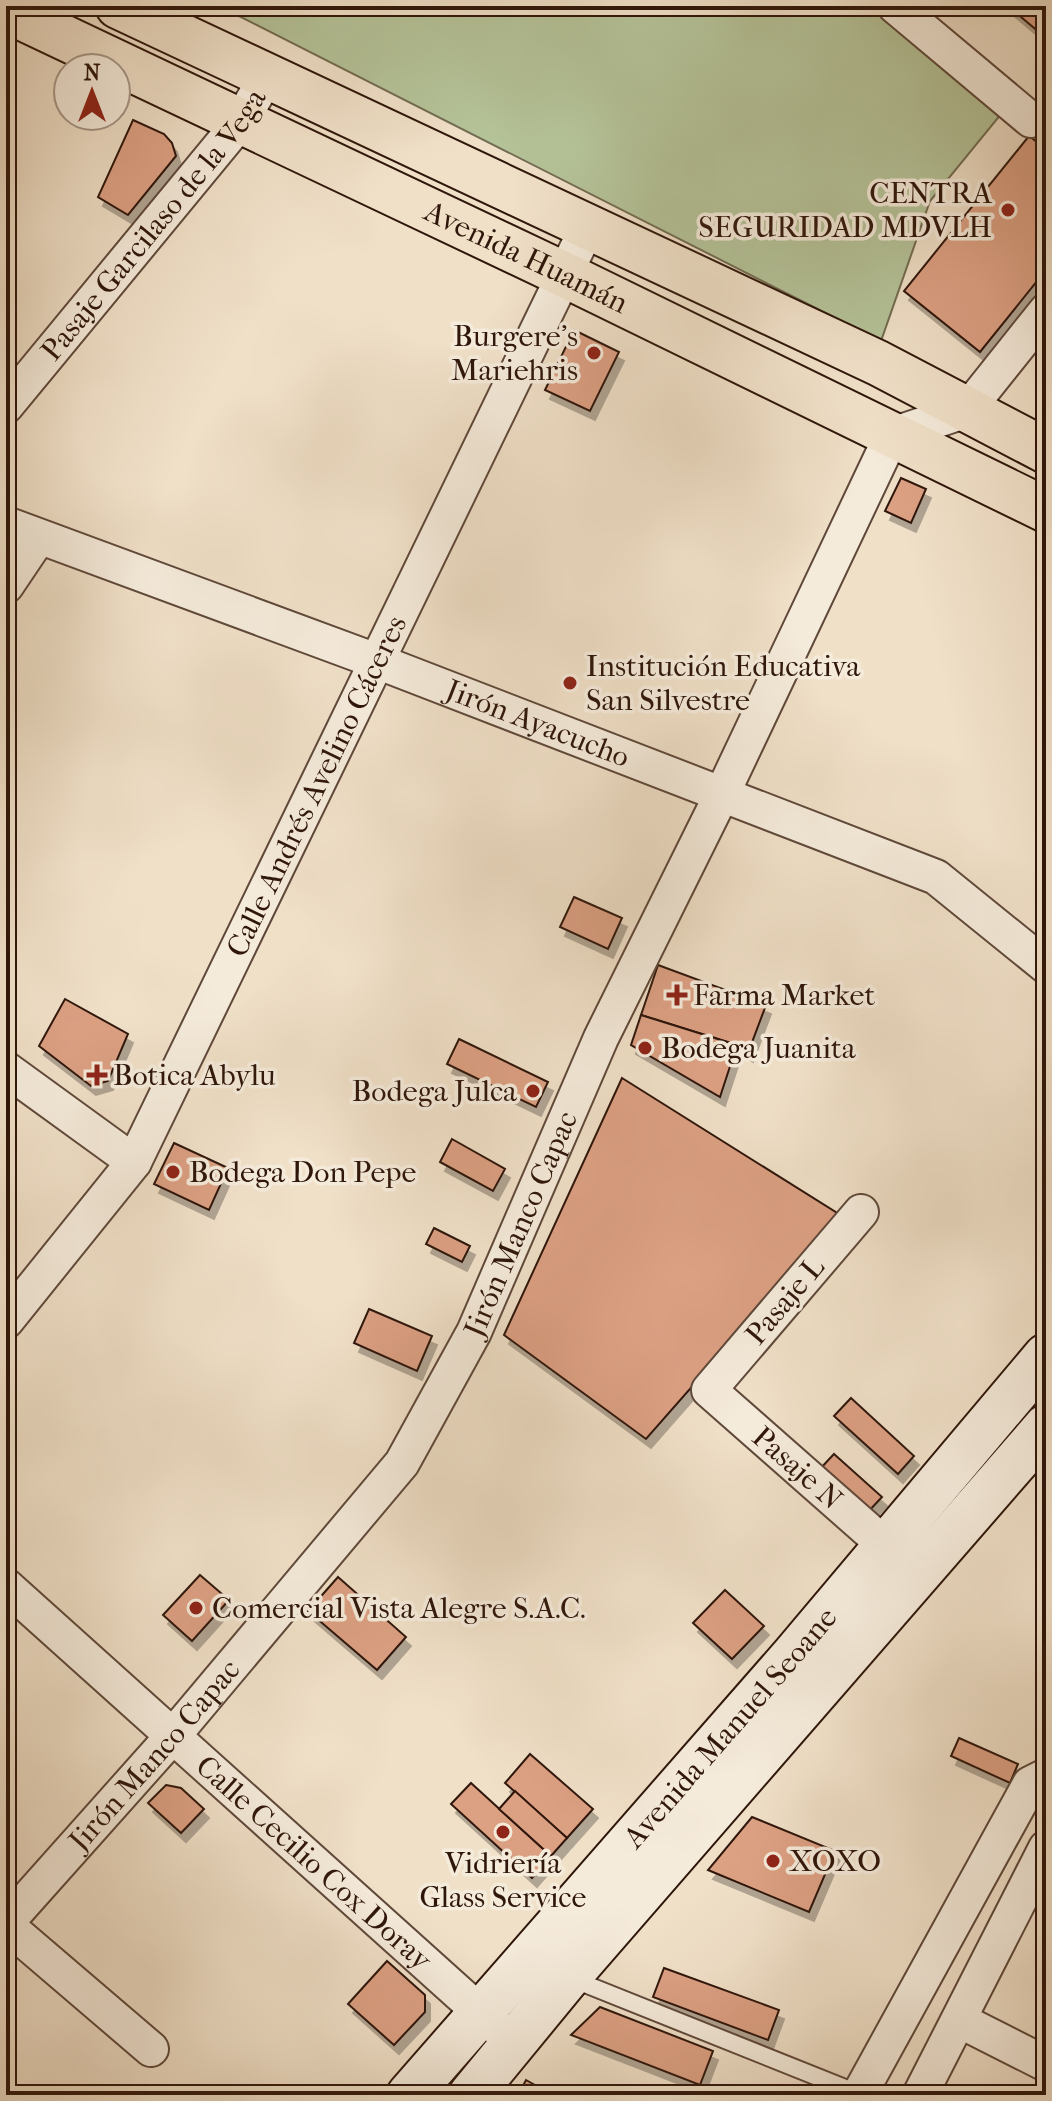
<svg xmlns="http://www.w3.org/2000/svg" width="1052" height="2101" font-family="'IM FELL French Canon',serif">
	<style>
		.green { fill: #b5c399; stroke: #726c52; stroke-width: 2 }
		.building { fill: #dca083; stroke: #2f160a; stroke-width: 2; filter: url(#shadow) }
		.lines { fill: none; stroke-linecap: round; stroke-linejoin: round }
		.lane-casing { stroke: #5f483a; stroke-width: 20 }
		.street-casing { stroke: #5f483a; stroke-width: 38 }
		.secondary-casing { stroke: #2f160a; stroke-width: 48 }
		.primary-casing { stroke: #2f160a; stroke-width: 48 }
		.lane { stroke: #f5ebdb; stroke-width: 16 }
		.street { stroke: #f5ebdb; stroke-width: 34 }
		.secondary { stroke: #f5ebdb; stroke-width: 44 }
		.primary { stroke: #f0e0c8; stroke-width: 44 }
		.poi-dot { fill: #8f2418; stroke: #f5ebdb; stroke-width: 3 }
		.labels { text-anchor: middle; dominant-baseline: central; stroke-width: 7; stroke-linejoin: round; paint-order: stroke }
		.poi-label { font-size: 30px; fill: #2f160a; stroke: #f5ebdb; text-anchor: start }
		.street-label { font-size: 30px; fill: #2f160a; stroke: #f5ebdb }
	</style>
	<defs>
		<filter id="shadow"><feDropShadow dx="5" dy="9" stdDeviation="0" flood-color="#0004"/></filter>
	</defs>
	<rect width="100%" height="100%" fill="#f0e0c8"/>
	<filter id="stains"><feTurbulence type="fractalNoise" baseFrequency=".0025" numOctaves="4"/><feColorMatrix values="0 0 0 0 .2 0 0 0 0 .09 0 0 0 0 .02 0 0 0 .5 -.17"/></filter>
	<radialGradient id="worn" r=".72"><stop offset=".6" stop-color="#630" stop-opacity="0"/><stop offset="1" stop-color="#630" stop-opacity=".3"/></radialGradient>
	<path class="green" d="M 219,6 L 868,6 L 1002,113 L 930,201 L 881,341 Z"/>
	<g class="building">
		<path d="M 1008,6 L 1046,6 L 1046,38 Z"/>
		<path d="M 133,120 L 164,134 L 172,143 L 176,156 L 128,215 L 98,197 Z"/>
		<path d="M 1029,136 L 1046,149 L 1046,270 L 980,352 L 904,291 Z"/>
		<path d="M 574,330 L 619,352 L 590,411 L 545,390 Z"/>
		<path d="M 901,478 L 926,489 L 911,523 L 885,511 Z"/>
		<path d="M 574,897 L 622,918 L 608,949 L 560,927 Z"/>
		<path d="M 658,965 L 766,1005 L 748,1053 L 737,1045 L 641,1015 Z"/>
		<path d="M 65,999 L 128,1034 L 108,1081 L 91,1086 L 39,1046 Z"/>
		<path d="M 641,1015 L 737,1045 L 720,1097 L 631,1045 Z"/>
		<path d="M 459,1039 L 548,1082 L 536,1107 L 447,1064 Z"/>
		<path d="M 622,1078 L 842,1216 L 646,1439 L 504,1335 Z"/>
		<path d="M 452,1139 L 505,1169 L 493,1191 L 440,1162 Z"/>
		<path d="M 174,1143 L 228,1168 L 209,1210 L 154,1184 Z"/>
		<path d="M 434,1228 L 470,1246 L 462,1262 L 426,1244 Z"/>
		<path d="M 369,1309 L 432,1336 L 417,1371 L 354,1343 Z"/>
		<path d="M 851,1398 L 914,1456 L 898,1474 L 834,1416 Z"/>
		<path d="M 834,1454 L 882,1497 L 866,1514 L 819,1470 Z"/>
		<path d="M 200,1575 L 229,1600 L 192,1641 L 163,1615 Z"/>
		<path d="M 338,1577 L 406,1637 L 377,1670 L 308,1611 Z"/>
		<path d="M 725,1590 L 764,1626 L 732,1659 L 693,1623 Z"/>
		<path d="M 959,1738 L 1018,1764 L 1010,1783 L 951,1756 Z"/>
		<path d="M 530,1754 L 593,1809 L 567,1838 L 505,1783 Z"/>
		<path d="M 471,1783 L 551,1856 L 532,1878 L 451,1804 Z"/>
		<path d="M 166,1785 L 181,1788 L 204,1809 L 181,1833 L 148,1803 Z"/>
		<path d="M 515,1791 L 567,1838 L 551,1856 L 499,1809 Z"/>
		<path d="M 752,1817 L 835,1851 L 809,1912 L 708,1870 Z"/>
		<path d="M 387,1961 L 425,1995 L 425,2012 L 394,2045 L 348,2004 Z"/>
		<path d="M 664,1968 L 779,2010 L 768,2040 L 653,1997 Z"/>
		<path d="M 600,2007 L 713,2051 L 700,2085 L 571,2035 Z"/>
		<path d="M 526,2080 L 553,2095 L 518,2095 Z"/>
	</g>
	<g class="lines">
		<g class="lane-casing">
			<path id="lane" d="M 570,1978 L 860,2094"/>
		</g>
		<g class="street-casing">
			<g id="street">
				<path d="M 895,6 L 1031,120"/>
				<path id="s1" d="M 6,406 L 241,121 L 267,76"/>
				<path id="s2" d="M 6,524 L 379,662 L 936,877 L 1046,966"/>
				<path d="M 6,586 L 39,537"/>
				<path d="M 6,1069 L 134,1162"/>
				<path id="s3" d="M 861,1212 L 709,1390 L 885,1545"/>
				<path id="s4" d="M 6,1321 L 134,1162 L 588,226"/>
				<path id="s5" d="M 6,1586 L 500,2030"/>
				<path id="s6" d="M 6,1923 L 171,1738 L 402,1463 L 474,1332 L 601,1038 L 722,794 L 892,435 L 967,410 L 1046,311"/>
				<path d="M 6,1925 L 151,2049"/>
				<path d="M 959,2020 L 1046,2064"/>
				<path d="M 859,2095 L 1030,1784 L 1046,1776"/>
				<path d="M 920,2095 L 1046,1848"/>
			</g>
		</g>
		<g class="secondary-casing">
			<g id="secondary">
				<path id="s7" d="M 409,2095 L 794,1655 L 1046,1356"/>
				<path d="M 471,2095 L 568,1977 L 1046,1427"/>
			</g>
		</g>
		<g class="primary-casing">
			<g id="primary">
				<path d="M 118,6 L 878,363 L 1046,451"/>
				<path id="s8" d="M 6,10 L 563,274 L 1046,510"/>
			</g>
		</g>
		<use href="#lane" class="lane"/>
		<use href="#street" class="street"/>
		<use href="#secondary" class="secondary"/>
		<use href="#primary" class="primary"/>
	</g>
	<g class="poi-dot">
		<circle cx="1008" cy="210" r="8"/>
		<circle cx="594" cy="353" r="8"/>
		<circle cx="570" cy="683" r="8"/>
		<path d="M673 983h8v8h8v8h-8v8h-8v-8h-8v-8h8z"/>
		<circle cx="645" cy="1048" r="8"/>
		<path d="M93 1063h8v8h8v8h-8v8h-8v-8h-8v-8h8z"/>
		<circle cx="533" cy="1091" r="8"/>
		<circle cx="173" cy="1172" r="8"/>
		<circle cx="196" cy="1608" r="8"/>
		<circle cx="503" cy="1832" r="8"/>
		<circle cx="773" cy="1861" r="8"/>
	</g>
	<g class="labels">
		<g class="poi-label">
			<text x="992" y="193" text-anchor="end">CENTRA<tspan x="992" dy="34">SEGURIDAD MDVLH</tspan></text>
			<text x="578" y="336" text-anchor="end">Burgere's<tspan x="578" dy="34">Mariehris</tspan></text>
			<text x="586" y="666">Institución Educativa<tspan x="586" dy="34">San Silvestre</tspan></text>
			<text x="693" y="995">Farma Market</text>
			<text x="661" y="1048">Bodega Juanita</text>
			<text x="113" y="1075">Botica Abylu</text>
			<text x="517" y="1091" text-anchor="end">Bodega Julca</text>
			<text x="189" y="1172">Bodega Don Pepe</text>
			<text x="212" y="1608">Comercial Vista Alegre S.A.C.</text>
			<text x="789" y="1861">XOXO</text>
			<text x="503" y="1863" text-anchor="middle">Vidriería<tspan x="503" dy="34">Glass Service</tspan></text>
		</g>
		<g class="street-label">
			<text stroke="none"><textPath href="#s1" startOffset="234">Pasaje Garcilaso de la Vega</textPath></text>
			<text stroke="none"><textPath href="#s8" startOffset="576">Avenida Huamán</textPath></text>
			<text stroke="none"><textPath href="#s2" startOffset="568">Jirón Ayacucho</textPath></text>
			<text stroke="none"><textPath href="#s4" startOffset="622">Calle Andrés Avelino Cáceres</textPath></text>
			<text stroke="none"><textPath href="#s6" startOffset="874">Jirón Manco Capac</textPath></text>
			<text transform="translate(785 1301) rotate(-50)">Pasaje L</text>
			<text stroke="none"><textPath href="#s3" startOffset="352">Pasaje N</textPath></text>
			<text stroke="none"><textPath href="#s7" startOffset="488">Avenida Manuel Seoane</textPath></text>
			<text stroke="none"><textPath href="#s6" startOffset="224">Jirón Manco Capac</textPath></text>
			<text stroke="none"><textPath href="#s5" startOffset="414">Calle Cecilio Cox Doray</textPath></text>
		</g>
	</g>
	<rect width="1052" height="2101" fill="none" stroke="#f0e0c8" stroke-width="32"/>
	<rect x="8" y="8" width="1036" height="2085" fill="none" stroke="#2f160a" stroke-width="4"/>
	<rect x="16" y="16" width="1020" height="2069" fill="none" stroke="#2f160a" stroke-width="2"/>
	<g transform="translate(92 92)"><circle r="38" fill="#f5ebdb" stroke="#a69687" stroke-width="2"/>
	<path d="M0-6L14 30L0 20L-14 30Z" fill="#8f2418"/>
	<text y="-12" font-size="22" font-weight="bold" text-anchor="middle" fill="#2f160a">N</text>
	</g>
	<rect width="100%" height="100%" filter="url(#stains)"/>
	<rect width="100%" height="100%" fill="url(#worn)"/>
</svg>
